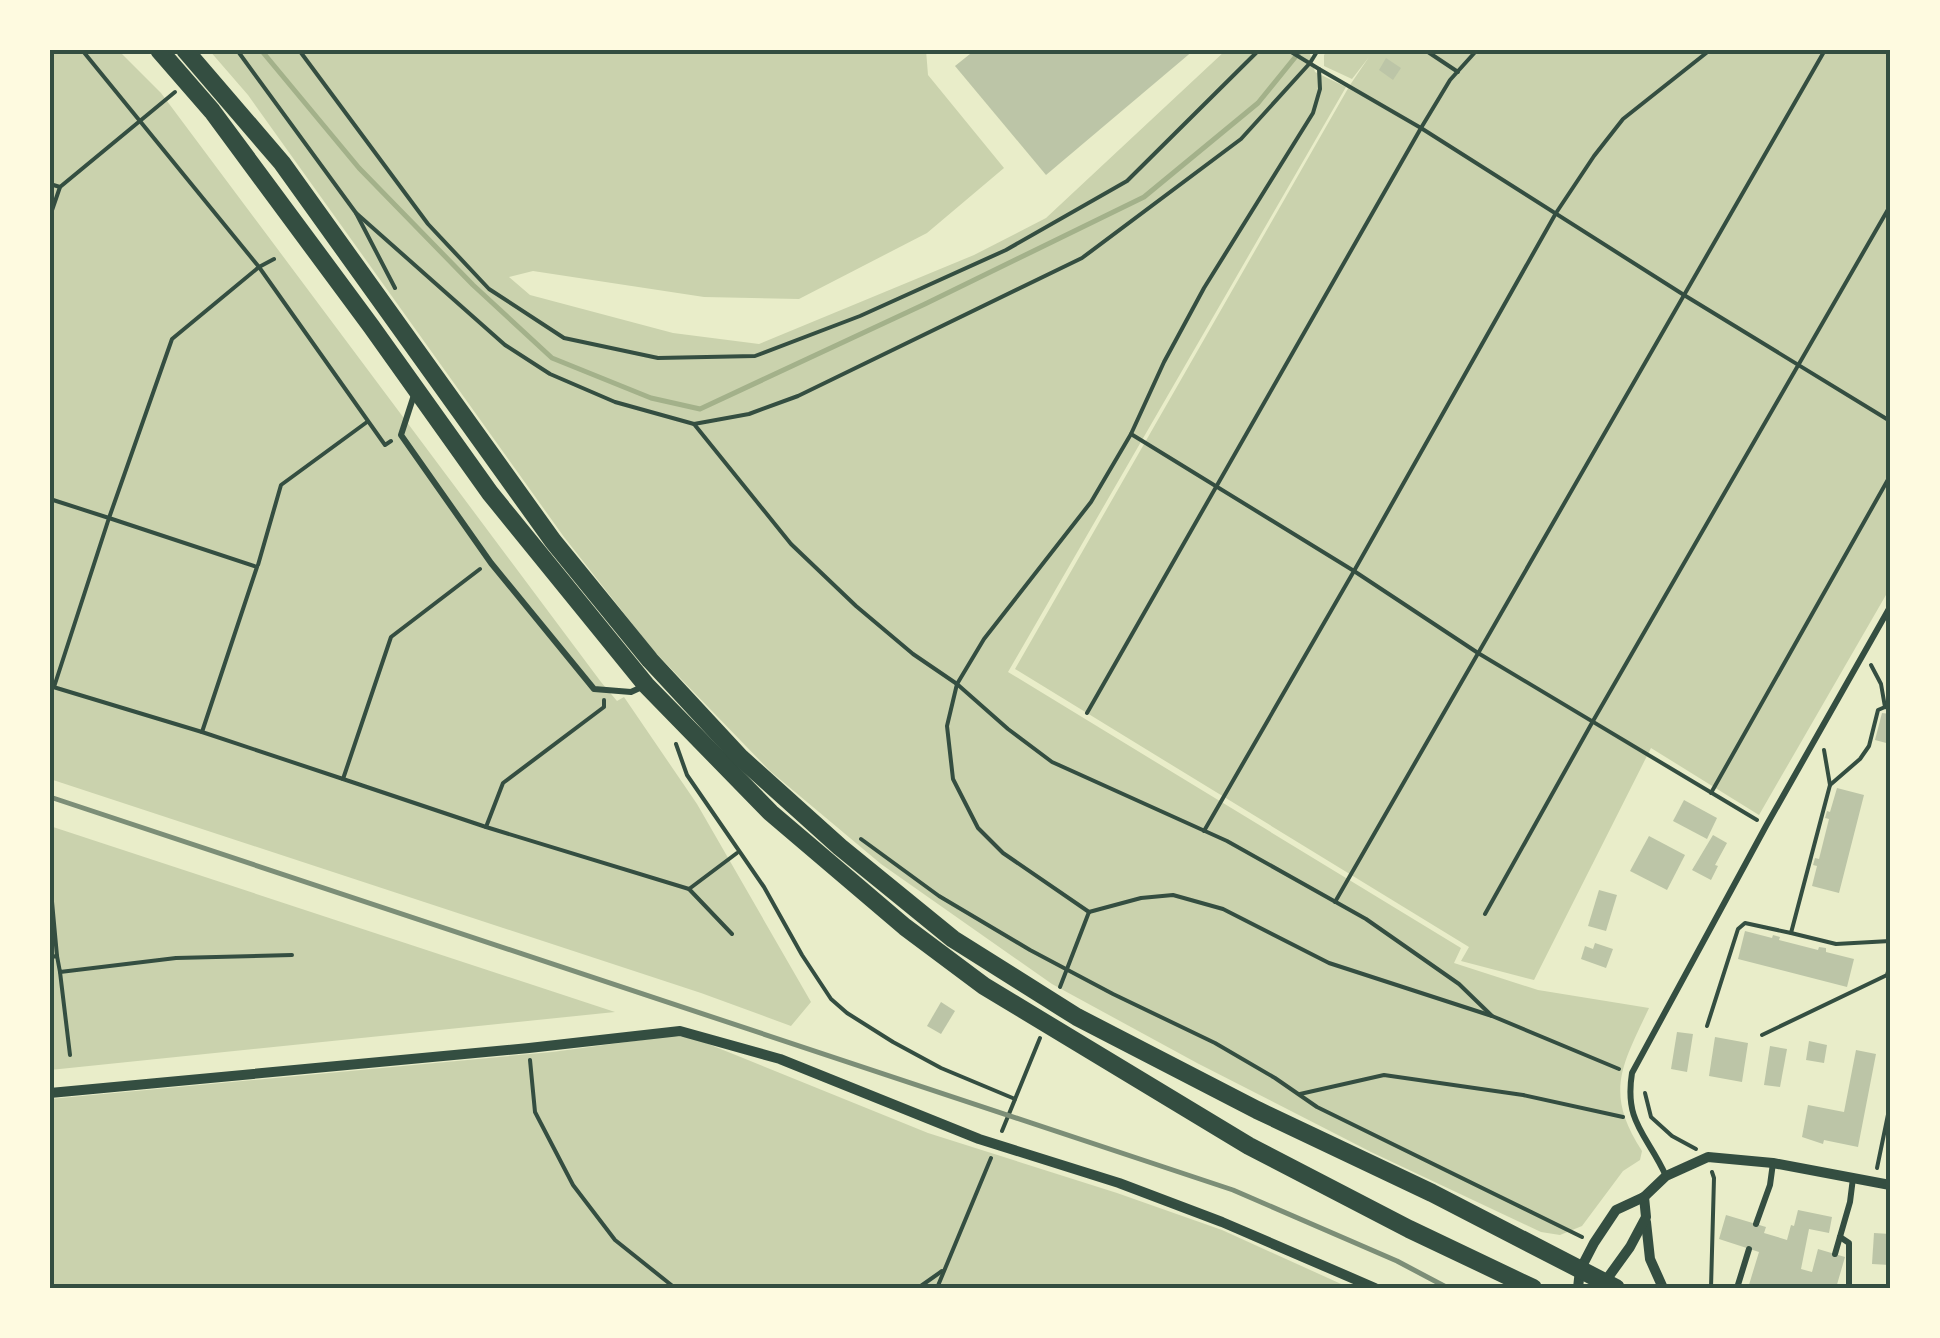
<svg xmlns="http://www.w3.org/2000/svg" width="1940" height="1338" font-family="'Archivo Narrow',sans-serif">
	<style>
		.green { fill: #cad2ad }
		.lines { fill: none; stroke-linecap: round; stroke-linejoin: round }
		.stream { stroke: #a3b18a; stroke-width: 5 }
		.building { fill: #bcc5a7 }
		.path { stroke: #344e41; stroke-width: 4 }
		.service { stroke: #344e41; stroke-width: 6 }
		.minor { stroke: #344e41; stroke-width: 10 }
		.primary { stroke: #344e41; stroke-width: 18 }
		.rail { stroke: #7c8e77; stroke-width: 5 }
		.neatline { fill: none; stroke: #344e41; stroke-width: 4 }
	</style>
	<rect width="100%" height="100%" fill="#e9edc9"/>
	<g class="green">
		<path d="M 50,50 L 118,50 L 161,93 L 601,682 L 617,701 L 624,697 L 697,804 L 811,1002 L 791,1026 L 701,993 L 50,779 Z"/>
		<path d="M 209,50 L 926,50 L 928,75 L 1004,168 L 927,233 L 799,299 L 704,297 L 533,271 L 509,277 L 530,295 L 673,333 L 759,344 L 974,255 L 1046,218 L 1226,50 L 1312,50 L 1310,54 L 1315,72 L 1346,87 L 1008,672 L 1461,948 L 1454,963 L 1538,990 L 1649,1008 C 1622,1066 1604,1092 1642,1151 L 1640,1160 L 1623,1171 L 1582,1226 L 1560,1235 L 1541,1232 L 1371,1152 L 1197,1063 L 1052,984 L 881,864 L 770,771 L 652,649 L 564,537 L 248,95 Z"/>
		<path d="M 1328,50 L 1890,50 L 1890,588 L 1759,815 L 1651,748 L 1534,980 L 1461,961 L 1469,947 L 1015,669 L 1350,85 L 1369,57 L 1352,79 L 1324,66 L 1324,55 Z"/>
		<path d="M 50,826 L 615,1012 L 50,1070 Z"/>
		<path d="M 672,1036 L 691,1037 L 928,1133 L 1117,1193 L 1222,1230 L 1350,1288 L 50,1288 L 50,1099 L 552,1052 Z"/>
	</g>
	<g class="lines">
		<path class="stream" d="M 261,50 L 359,168 L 473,285 L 552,358 L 651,398 L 700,409 L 925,304 L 1144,197 L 1258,103 L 1301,50"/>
	</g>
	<g class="building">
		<path d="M 975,50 L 1194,50 L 1046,175 L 955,66 Z"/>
		<path d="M 1386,58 L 1401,68 L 1393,80 L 1379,70 Z"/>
		<path d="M 1882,713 L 1890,714 L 1890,744 L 1875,740 Z"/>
		<path d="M 1837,788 L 1864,795 L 1839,893 L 1812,886 L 1817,866 L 1813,865 L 1815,858 L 1819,859 L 1829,819 L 1825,818 L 1827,811 L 1830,812 Z"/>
		<path d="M 1684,800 L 1717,818 L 1707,839 L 1673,821 Z"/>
		<path d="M 1713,835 L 1727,843 L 1715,865 L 1718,866 L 1711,880 L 1692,870 Z"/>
		<path d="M 1649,836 L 1685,855 L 1667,890 L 1630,871 Z"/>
		<path d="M 1599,890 L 1617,895 L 1606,931 L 1588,926 Z"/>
		<path d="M 1745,931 L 1772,938 L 1773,935 L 1780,937 L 1779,940 L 1818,950 L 1819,947 L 1826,948 L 1826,952 L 1854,959 L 1847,987 L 1738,959 Z"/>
		<path d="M 1595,943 L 1613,949 L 1606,968 L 1581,959 L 1585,946 L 1593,949 Z"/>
		<path d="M 941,1002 L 955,1011 L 941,1034 L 927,1026 Z"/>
		<path d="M 1677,1032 L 1693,1034 L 1687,1072 L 1671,1069 Z"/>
		<path d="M 1715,1037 L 1748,1043 L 1742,1082 L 1709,1076 Z"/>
		<path d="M 1809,1041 L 1827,1045 L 1824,1063 L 1806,1060 Z"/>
		<path d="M 1770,1046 L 1787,1049 L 1780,1087 L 1764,1085 Z"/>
		<path d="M 1856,1050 L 1876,1054 L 1858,1147 L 1824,1140 L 1823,1144 L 1802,1137 L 1808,1105 L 1844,1112 Z"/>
		<path d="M 1798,1210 L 1832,1217 L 1829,1233 L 1809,1229 L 1801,1269 L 1812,1272 L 1818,1249 L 1845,1257 L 1836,1288 L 1748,1288 L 1759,1252 L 1719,1239 L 1726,1215 L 1766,1227 L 1764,1233 L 1787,1240 L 1791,1225 L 1794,1226 Z"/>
		<path d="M 1874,1233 L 1890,1234 L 1890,1265 L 1872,1264 Z"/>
	</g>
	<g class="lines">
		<g class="path">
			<path d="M 82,50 L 259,267 L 385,445 L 391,441"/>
			<path d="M 237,50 L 356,213 L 505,345 L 550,374 L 615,402 L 694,424 L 749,414 L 798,396 L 1082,258 L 1241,139 L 1310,63 L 1318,50"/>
			<path d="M 299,50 L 428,224 L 489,289 L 564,338 L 658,358 L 755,356 L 860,316 L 1006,250 L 1127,181 L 1259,50"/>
			<path d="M 1425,50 L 1458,72"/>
			<path d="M 1319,69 L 1421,128 L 1684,295 L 1890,421"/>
			<path d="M 50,184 L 60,187"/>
			<path d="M 356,213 L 395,288"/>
			<path d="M 50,216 L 60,187 L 175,92"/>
			<path d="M 694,424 L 791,544 L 856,606 L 913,654 L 957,684 L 1008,729 L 1052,762 L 1227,841 L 1366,919 L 1459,984 L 1492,1016"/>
			<path d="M 1131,434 L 1354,571 L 1478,653 L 1757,820"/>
			<path d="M 50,499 L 109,518 L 54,687"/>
			<path d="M 258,565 L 281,485 L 367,422"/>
			<path d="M 1871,665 L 1881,684 L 1885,707 L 1890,708"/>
			<path d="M 50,686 L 202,732 L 343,779 L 391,637 L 480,569"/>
			<path d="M 1087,713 L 1421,128 L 1450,80 L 1477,50"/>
			<path d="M 202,732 L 257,567 L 109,518 L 172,339 L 259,267 L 274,259"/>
			<path d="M 676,744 L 687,775 L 764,887 L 802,955 L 831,999 L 847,1013 L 893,1042 L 941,1068 L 1015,1099"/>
			<path d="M 1824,750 L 1830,785"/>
			<path d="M 343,779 L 486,827 L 503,783 L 604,707 L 604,700"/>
			<path d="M 1711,793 L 1890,476"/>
			<path d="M 486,827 L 689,889 L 732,934"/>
			<path d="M 1204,831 L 1354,571 L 1556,213 L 1594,156 L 1623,119 L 1710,50"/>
			<path d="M 861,839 L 939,896 L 1030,950 L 1113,994 L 1215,1043 L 1275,1078 L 1317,1107 L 1582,1237"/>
			<path d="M 50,880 L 57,956"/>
			<path d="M 689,889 L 737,853"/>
			<path d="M 1335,902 L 1825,50"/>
			<path d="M 1089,912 L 1003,853 L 978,828 L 953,779 L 947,726 L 957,684 L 984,639 L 1091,502 L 1131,434 L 1164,362 L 1204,288 L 1313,113 L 1320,89 L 1319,69 L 1288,50"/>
			<path d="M 1089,912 L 1141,898 L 1173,895 L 1223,909 L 1329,963 L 1492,1016 L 1619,1069"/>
			<path d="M 1485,914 L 1593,721 L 1890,206"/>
			<path d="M 1791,933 L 1836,944 L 1890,941"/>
			<path d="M 50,957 L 57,956 L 60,972 L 176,958 L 292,955"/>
			<path d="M 60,972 L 70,1055"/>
			<path d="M 1060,987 L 1089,912"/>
			<path d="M 1707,1026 L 1738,929 L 1745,923 L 1791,933 L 1830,785 L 1860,759 L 1869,746 L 1878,710 L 1885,707"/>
			<path d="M 1762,1035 L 1887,975 L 1890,964"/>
			<path d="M 530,1060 L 535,1112 L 573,1185 L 615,1240 L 675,1288"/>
			<path d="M 1645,1093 L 1651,1117 L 1672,1136 L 1696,1149"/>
			<path d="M 1300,1094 L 1384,1075 L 1523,1095 L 1623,1117"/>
			<path d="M 1002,1131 L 1040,1038"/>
			<path d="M 1877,1168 L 1890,1105"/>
			<path d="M 918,1288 L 942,1271"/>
			<path d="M 937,1288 L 991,1158"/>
			<path d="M 1711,1288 L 1714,1178 L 1712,1172"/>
		</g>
		<g class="service">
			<path d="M 414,395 L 401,435 L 491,563 L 594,689 L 631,692 L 644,686"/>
			<path d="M 1666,1176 C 1647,1134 1624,1123 1632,1073 L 1766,826 L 1890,607"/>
			<path d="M 1756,1224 L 1770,1185 L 1773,1163"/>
			<path d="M 1840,1237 L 1849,1243 L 1849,1288"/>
			<path d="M 1835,1254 L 1850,1202 L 1853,1178"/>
			<path d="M 1737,1288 L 1749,1249"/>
		</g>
		<g class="minor">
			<path d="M 50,1093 L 529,1048 L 680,1031 L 780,1059 L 979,1139 L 1119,1183 L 1222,1222 L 1375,1288"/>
			<path d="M 1646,1222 L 1650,1259 L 1663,1288"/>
			<path d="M 1604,1283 L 1630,1247 L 1646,1217 L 1644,1197"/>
			<path d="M 1578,1288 L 1580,1270 L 1594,1243 L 1616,1210 L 1644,1197 L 1666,1176 L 1708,1157 L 1773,1163 L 1890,1185"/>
		</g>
		<g class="primary">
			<path d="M 159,50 L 212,111 L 371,326 L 490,493 L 646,685 L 771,813 L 905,927 L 984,986 L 1249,1146 L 1409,1229 L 1533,1288"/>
			<path d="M 185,50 L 282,163 L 553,541 L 650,660 L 741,758 L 840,847 L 953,939 L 1077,1017 L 1257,1110 L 1432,1193 L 1616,1288"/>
		</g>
		<path class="rail" d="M 50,797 L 1233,1190 L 1397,1261 L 1448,1288"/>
	</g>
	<rect width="1940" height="1338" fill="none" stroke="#fefae0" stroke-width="105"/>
	<rect x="52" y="52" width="1836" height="1234" class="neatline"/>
</svg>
